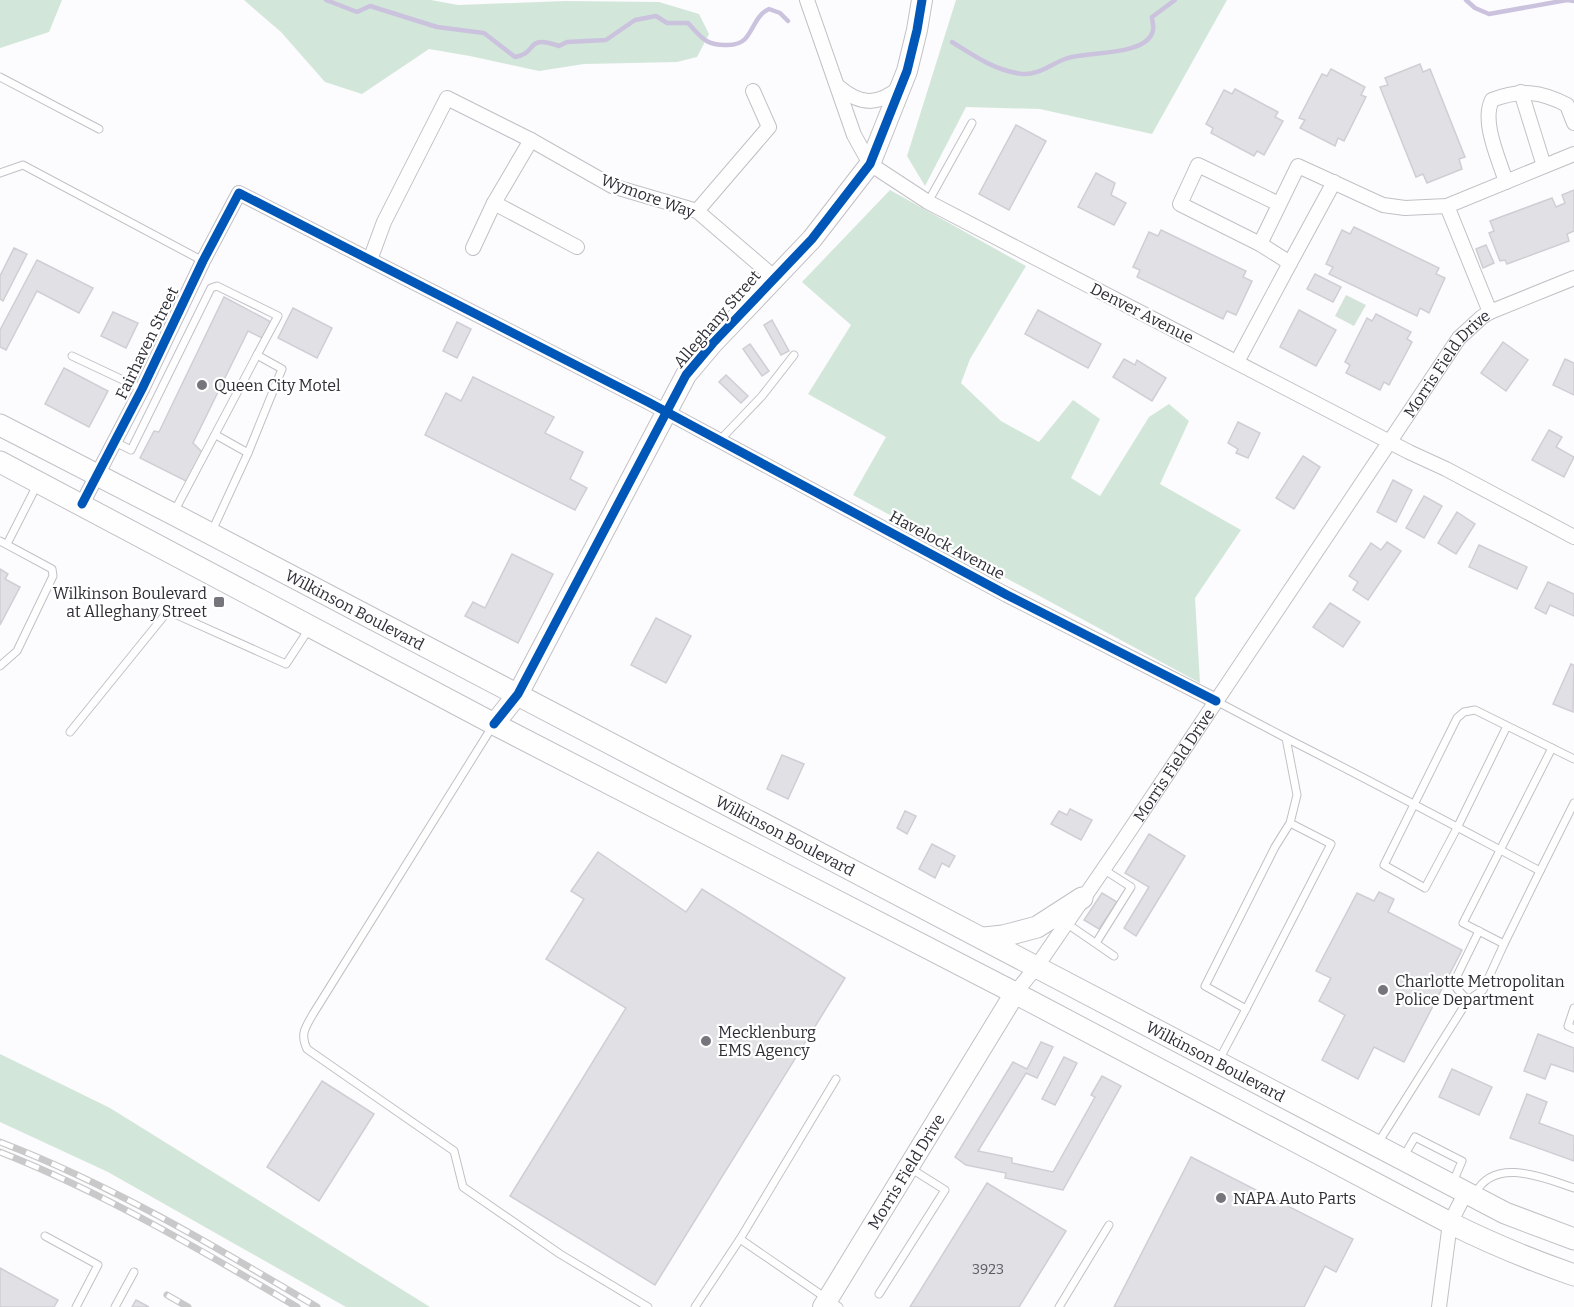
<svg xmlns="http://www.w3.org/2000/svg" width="1574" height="1307" font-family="Bitter,serif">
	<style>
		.green { fill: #d4e3da }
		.forest { fill: #d2e7da }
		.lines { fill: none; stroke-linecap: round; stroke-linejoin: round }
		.stream { stroke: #cbc2de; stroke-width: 4.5 }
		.building { fill: #e1e0e5; stroke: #d0ced4; stroke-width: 1.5 }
		.lane-casing { stroke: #c2c0c5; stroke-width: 9 }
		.street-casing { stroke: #c2c0c5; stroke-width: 16 }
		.secondary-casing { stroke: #c2c0c5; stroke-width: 22 }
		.primary-casing { stroke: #c2c0c5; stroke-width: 23 }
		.lane { stroke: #fffeff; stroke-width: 7 }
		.street { stroke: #fffeff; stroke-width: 14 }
		.secondary { stroke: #fffeff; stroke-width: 20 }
		.primary { stroke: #fffeff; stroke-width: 21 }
		.rail-casing { stroke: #c9c9ca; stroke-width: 7 }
		.rail { stroke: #fff; stroke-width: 4.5; stroke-dasharray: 14; stroke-linecap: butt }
		.cycleway-casing { stroke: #fff; stroke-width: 13 }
		.cycleway { stroke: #0057b8; stroke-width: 9 }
		.poi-dot { fill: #77757c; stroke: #fff; stroke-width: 2 }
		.labels { text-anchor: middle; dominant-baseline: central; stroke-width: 4.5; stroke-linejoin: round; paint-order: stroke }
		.number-label { font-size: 14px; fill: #5c5a62 }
		.street-label { font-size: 16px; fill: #2f2d36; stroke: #fff }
		.poi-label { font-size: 16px; fill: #2f2d36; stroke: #fff; text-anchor: start }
	</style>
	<rect width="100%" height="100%" fill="#fcfbfe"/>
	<path class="green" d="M 1346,295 L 1366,305 L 1354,326 L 1335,316 Z"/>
	<g class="forest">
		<path d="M 0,0 L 62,0 L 49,32 L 0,48 Z"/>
		<path d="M 244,0 L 431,0 L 458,5 L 565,1 L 659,2 L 699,14 L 709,34 L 697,57 L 677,62 L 584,64 L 539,71 L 470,56 L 429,49 L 362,94 L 325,82 L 281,32 Z"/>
		<path d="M 956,0 L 1227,0 L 1152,134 L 1040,109 L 966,107 L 925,186 L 907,156 Z"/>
		<path d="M 890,190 L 1026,266 L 970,359 L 961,383 L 1001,421 L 1039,442 L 1073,400 L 1100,419 L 1071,478 L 1100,496 L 1149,417 L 1169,404 L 1189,421 L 1160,484 L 1241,530 L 1195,598 L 1200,683 L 853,495 L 886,437 L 808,394 L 851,325 L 802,282 Z"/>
		<path d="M 0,1054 L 110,1108 L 430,1307 L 346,1307 L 108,1172 L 0,1122 Z"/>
	</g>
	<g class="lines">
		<g class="stream">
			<path d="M 326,0 L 357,12 L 370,6 L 437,27 L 484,33 L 515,57 C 539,53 524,34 559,46 L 567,42 L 606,40 L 635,20 L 656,16 L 667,23 L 688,23 C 702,38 706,46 728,45 C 735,45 740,44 745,39 C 754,29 756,15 769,9 L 780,13 L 788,21"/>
			<path d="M 1466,0 L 1475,8 L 1489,14 L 1567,0 L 1574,1"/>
			<path d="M 952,42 C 976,57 994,70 1022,74 C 1039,75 1051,64 1065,59 C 1085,51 1148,57 1153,30 C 1154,26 1152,21 1152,17 L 1175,0"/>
		</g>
	</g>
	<g class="building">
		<path d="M 1420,64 L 1423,72 L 1430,69 L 1465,157 L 1459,159 L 1462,169 L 1427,183 L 1423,174 L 1416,177 L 1380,87 L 1388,85 L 1385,78 Z"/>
		<path d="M 1331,69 L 1365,87 L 1361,95 L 1366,97 L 1344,141 L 1338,138 L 1335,146 L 1300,128 L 1305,120 L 1299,118 L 1322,74 L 1327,76 Z"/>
		<path d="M 1235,89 L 1278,112 L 1275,117 L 1283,121 L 1264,155 L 1257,151 L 1254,156 L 1211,133 L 1213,128 L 1206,124 L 1224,90 L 1232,94 Z"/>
		<path d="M 1016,125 L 1046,141 L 1009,210 L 979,194 Z"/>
		<path d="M 1096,173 L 1115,183 L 1111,195 L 1126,203 L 1114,225 L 1078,207 Z"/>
		<path d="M 1574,190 L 1574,231 L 1567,234 L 1569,241 L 1507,264 L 1505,260 L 1500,261 L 1489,233 L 1494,231 L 1490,221 L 1552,198 L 1556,207 L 1565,203 L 1562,195 Z"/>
		<path d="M 1354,227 L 1439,268 L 1436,274 L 1445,278 L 1429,313 L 1420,308 L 1417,316 L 1329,274 L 1333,267 L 1326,264 L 1342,230 L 1350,234 Z"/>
		<path d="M 1161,230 L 1246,271 L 1243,277 L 1252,281 L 1236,315 L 1227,311 L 1223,319 L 1137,277 L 1140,270 L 1133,267 L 1149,232 L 1158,236 Z"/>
		<path d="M 1486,245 L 1494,263 L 1483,268 L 1476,249 Z"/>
		<path d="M 14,248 L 27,254 L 3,301 L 0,299 L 0,276 Z"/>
		<path d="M 37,260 L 93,288 L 79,313 L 37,291 L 6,350 L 0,347 L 0,330 Z"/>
		<path d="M 1315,274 L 1341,287 L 1333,302 L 1307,289 Z"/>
		<path d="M 224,297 L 271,322 L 262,338 L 248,331 L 193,443 L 203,453 L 188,482 L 140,458 L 154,431 L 159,432 Z"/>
		<path d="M 293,308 L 332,328 L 317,358 L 278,338 Z"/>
		<path d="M 1038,310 L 1101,344 L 1088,368 L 1025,334 Z"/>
		<path d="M 1299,310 L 1336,330 L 1316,366 L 1280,347 Z"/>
		<path d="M 113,312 L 138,323 L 126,348 L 101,336 Z"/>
		<path d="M 1376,314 L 1411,332 L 1407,339 L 1412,342 L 1389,385 L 1384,382 L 1380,390 L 1346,373 L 1350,365 L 1345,362 L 1367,318 L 1372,321 Z"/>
		<path d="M 772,320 L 789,351 L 781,355 L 764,325 Z"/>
		<path d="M 457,322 L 471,329 L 457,358 L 443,351 Z"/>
		<path d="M 1503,342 L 1528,360 L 1506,391 L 1481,373 Z"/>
		<path d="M 750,344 L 769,371 L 762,376 L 743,349 Z"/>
		<path d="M 1124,359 L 1135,365 L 1137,360 L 1166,378 L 1152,401 L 1113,377 Z"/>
		<path d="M 1565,359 L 1574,363 L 1574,395 L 1553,385 Z"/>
		<path d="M 64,368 L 108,391 L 89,427 L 45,404 Z"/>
		<path d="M 726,375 L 748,396 L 741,403 L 719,382 Z"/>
		<path d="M 473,377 L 554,417 L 545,433 L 583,452 L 570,479 L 587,488 L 575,510 L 425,435 L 446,393 L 461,401 Z"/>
		<path d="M 1238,422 L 1260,433 L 1248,458 L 1236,453 L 1238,449 L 1228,443 Z"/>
		<path d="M 1549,430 L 1562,437 L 1556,447 L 1574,457 L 1564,477 L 1532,460 Z"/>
		<path d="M 1303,456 L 1320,467 L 1294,509 L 1276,498 Z"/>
		<path d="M 1393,480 L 1412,490 L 1396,522 L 1377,512 Z"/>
		<path d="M 1424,496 L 1442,506 L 1424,538 L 1406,528 Z"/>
		<path d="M 1457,512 L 1475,524 L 1456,554 L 1438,543 Z"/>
		<path d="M 1387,542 L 1401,551 L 1368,600 L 1353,590 L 1358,582 L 1349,576 L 1371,543 L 1381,550 Z"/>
		<path d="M 1479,545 L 1527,567 L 1517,589 L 1469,567 Z"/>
		<path d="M 512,554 L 553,574 L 518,643 L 465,616 L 473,602 L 485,608 Z"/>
		<path d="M 0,569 L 8,574 L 5,579 L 20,587 L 0,625 Z"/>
		<path d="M 1548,582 L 1574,594 L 1574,616 L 1550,605 L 1546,614 L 1535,608 Z"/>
		<path d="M 1330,603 L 1360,622 L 1343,647 L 1313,627 Z"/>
		<path d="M 656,618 L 691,636 L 666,683 L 631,665 Z"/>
		<path d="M 1571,664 L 1574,665 L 1573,712 L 1553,704 Z"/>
		<path d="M 782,755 L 804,764 L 788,799 L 767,789 Z"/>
		<path d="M 1070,809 L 1092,820 L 1081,840 L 1051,824 L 1059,811 L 1067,815 Z"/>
		<path d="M 905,811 L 916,816 L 907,834 L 897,828 Z"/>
		<path d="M 1149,834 L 1185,856 L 1136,936 L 1124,928 L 1149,887 L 1125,873 Z"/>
		<path d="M 932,844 L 955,856 L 949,867 L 942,863 L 935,878 L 919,869 Z"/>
		<path d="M 598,852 L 686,912 L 702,889 L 845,978 L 655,1285 L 510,1196 L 626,1008 L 546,959 L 584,899 L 571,891 Z"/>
		<path d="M 1379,892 L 1394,899 L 1388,912 L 1462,950 L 1404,1062 L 1374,1047 L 1358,1079 L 1322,1060 L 1345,1015 L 1319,1001 L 1331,978 L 1316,971 L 1357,893 L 1374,901 Z"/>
		<path d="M 1102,893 L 1117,902 L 1099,929 L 1084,920 Z"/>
		<path d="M 1538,1034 L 1574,1048 L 1574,1072 L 1551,1064 L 1545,1079 L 1524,1071 Z"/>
		<path d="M 1041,1042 L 1053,1047 L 1037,1078 L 1026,1073 L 978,1151 L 1012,1158 L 1012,1163 L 1053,1172 L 1095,1097 L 1091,1095 L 1102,1076 L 1121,1086 L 1063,1190 L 1005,1178 L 1006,1173 L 966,1165 L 955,1157 L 1013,1062 L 1027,1069 Z"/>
		<path d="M 1064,1057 L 1077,1063 L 1055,1105 L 1042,1099 Z"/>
		<path d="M 1452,1069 L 1492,1087 L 1479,1115 L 1439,1097 Z"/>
		<path d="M 322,1081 L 374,1114 L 319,1201 L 267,1167 Z"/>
		<path d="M 1527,1094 L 1547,1102 L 1539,1123 L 1574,1136 L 1574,1161 L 1510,1138 Z"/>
		<path d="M 1191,1157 L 1353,1239 L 1336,1272 L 1325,1266 L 1304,1307 L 1114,1307 Z"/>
		<path d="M 987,1183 L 1066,1231 L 1019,1307 L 910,1307 Z"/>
		<path d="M 0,1268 L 58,1300 L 54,1307 L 0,1307 Z"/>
		<path d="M 136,1300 L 149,1307 L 132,1307 Z"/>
	</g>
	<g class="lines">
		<g class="lane-casing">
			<g id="lane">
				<path d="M 0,77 L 99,129"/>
				<path d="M 0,173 L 23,165 L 203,261"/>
				<path d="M 928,202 L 972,123"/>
				<path d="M 72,356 L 142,389"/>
				<path d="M 216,435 L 248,453"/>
				<path d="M 719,441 L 762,396 L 794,355"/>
				<path d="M 115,442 L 131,450 L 211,288 L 217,286 L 278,316 L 257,355 L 282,369 L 248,453 L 212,531"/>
				<path d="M 174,512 L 257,355"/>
				<path d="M 0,541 L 52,569 L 53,576 L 17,651 L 0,666"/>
				<path d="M 7,544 L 37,485"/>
				<path d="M 1216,701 L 1286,738 L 1297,795 L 1290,823 L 1331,844 L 1246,1009 L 1205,986 L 1275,847 L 1290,823"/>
				<path d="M 1507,726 L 1457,828 L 1425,888 L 1384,865 L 1457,718 L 1464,712 L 1475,710 L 1574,759"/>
				<path d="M 492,727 L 313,1014 C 305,1028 300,1034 307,1049 L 454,1151 L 463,1187 L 560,1254 L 648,1307"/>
				<path d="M 70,732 L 168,611 L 286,664 L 309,629"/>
				<path d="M 1286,738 C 1371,781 1455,826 1540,871 L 1574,803"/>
				<path d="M 1540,871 L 1504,944 L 1463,923 L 1552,748"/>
				<path d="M 1066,923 L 1114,956"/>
				<path d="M 1479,931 L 1456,978 L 1457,989 L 1468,1000 L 1483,990 L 1504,944"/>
				<path d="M 1096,943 L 1131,887 L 1103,869"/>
				<path d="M 1574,1008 L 1568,1026 L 1574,1029"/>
				<path d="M 1219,1060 L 1246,1009"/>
				<path d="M 1378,1143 L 1468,1000"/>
				<path d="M 1404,1156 L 1415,1137 L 1462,1161 L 1453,1182"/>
				<path d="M 1475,1194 C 1494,1156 1544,1178 1574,1188"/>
				<path d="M 45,1236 L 98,1265 L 76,1307"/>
				<path d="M 740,1239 L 839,1307"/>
				<path d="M 879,1294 L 945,1190 L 910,1168"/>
				<path d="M 115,1307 L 134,1272"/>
				<path d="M 695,1307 L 740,1239 L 836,1079"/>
				<path d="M 1059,1307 L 1109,1225"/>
			</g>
		</g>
		<g class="street-casing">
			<g id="street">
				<path d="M 807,0 L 854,135 L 870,164 L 928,202 L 1409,452 L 1446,469 L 1574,537"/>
				<path d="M 839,87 C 860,105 878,106 900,87"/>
				<path d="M 1521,92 L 1544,166"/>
				<path d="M 1506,182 C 1499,159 1481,122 1492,100 C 1519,89 1541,91 1567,105 L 1574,123"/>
				<path d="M 494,203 L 577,247"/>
				<path d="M 1279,204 L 1198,165 L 1180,204 L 1260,244 L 1298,166 L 1383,205 L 1405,208 L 1447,206 L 1574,154"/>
				<path d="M 1447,206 L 1490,312"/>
				<path d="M 697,211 L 769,127 L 753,91"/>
				<path d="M 473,248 L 494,203 L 531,140"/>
				<path d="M 370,260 L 384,222 L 447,98 L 531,140 L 612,186 L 697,211 L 774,277"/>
				<path d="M 1290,263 L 1334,182"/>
				<path d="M 1237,362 L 1290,263 L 1260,244"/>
				<path d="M 82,504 L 142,389 L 203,261 L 239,193 L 648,402 L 1007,595 L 1216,701"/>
				<path id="s1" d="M 1015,993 L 1037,966 L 1118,848 L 1459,338 L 1482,317 L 1490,312 L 1574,278"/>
				<path d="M 1439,1307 L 1450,1223 L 1466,1192"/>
			</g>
		</g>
		<g class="secondary-casing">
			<g id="secondary">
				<path d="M 494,724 L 518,694 L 686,375 L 713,343 L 812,239 L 870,164 L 907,71 L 917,30 L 922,0"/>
				<path id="s2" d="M 823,1307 L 1015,993"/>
			</g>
		</g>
		<g class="primary-casing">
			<g id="primary">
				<path id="s3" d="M 0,425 L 173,514 L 1505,1213 L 1574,1239"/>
				<path d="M 0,462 L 494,724 L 1015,993 L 1450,1223 C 1490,1243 1531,1260 1574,1275"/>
				<path d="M 984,938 L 1003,936 L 1037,927 L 1082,898"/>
			</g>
		</g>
		<use href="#lane" class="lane"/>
		<use href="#street" class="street"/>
		<use href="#secondary" class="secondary"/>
		<use href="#primary" class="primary"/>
		<g class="rail-casing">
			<g id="rail">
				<path d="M 0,1142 C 112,1185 214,1246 317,1307"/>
				<path d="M 0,1152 C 104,1193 201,1250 297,1307"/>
				<path d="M 167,1295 L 188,1307"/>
			</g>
		</g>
		<use href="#rail" class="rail"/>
		<g class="cycleway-casing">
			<g id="cycleway">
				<path d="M 82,504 L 142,389 L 203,261 L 239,193 L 648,402 L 1007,595 L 1216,701"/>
				<path d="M 494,724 L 518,694 L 686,375 L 713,343 L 812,239 L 870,164 L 907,71 L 917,30 L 922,0"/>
			</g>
		</g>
		<use href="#cycleway" class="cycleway"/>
	</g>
	<g class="poi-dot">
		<circle cx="202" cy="385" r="6"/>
		<rect x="213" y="596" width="12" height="12" rx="3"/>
		<circle cx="1383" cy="990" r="6"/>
		<circle cx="706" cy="1041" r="6"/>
		<circle cx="1221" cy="1198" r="6"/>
	</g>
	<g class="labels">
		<g class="number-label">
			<text x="988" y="1269">3923</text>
		</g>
		<g class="street-label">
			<text transform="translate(648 196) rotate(20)">Wymore Way</text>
			<text transform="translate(1142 313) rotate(27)">Denver Avenue</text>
			<text transform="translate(717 319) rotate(-49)">Alleghany Street</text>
			<text transform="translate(147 343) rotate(-64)">Fairhaven Street</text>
			<text stroke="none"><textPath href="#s1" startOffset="764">Morris Field Drive</textPath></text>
			<text transform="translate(947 545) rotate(28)">Havelock Avenue</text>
			<text stroke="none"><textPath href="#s3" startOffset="400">Wilkinson Boulevard</textPath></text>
			<text stroke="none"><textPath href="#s1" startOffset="278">Morris Field Drive</textPath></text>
			<text stroke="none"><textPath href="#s3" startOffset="886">Wilkinson Boulevard</textPath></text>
			<text stroke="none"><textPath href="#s3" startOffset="1372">Wilkinson Boulevard</textPath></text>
			<text stroke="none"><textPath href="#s2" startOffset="159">Morris Field Drive</textPath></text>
		</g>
		<g class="poi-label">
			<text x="214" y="385">Queen City Motel</text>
			<text x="207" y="593" text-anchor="end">Wilkinson Boulevard<tspan x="207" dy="18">at Alleghany Street</tspan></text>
			<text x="1395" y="981">Charlotte Metropolitan<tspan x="1395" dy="18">Police Department</tspan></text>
			<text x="718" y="1032">Mecklenburg<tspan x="718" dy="18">EMS Agency</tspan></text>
			<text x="1233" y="1198">NAPA Auto Parts</text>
		</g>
	</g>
</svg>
